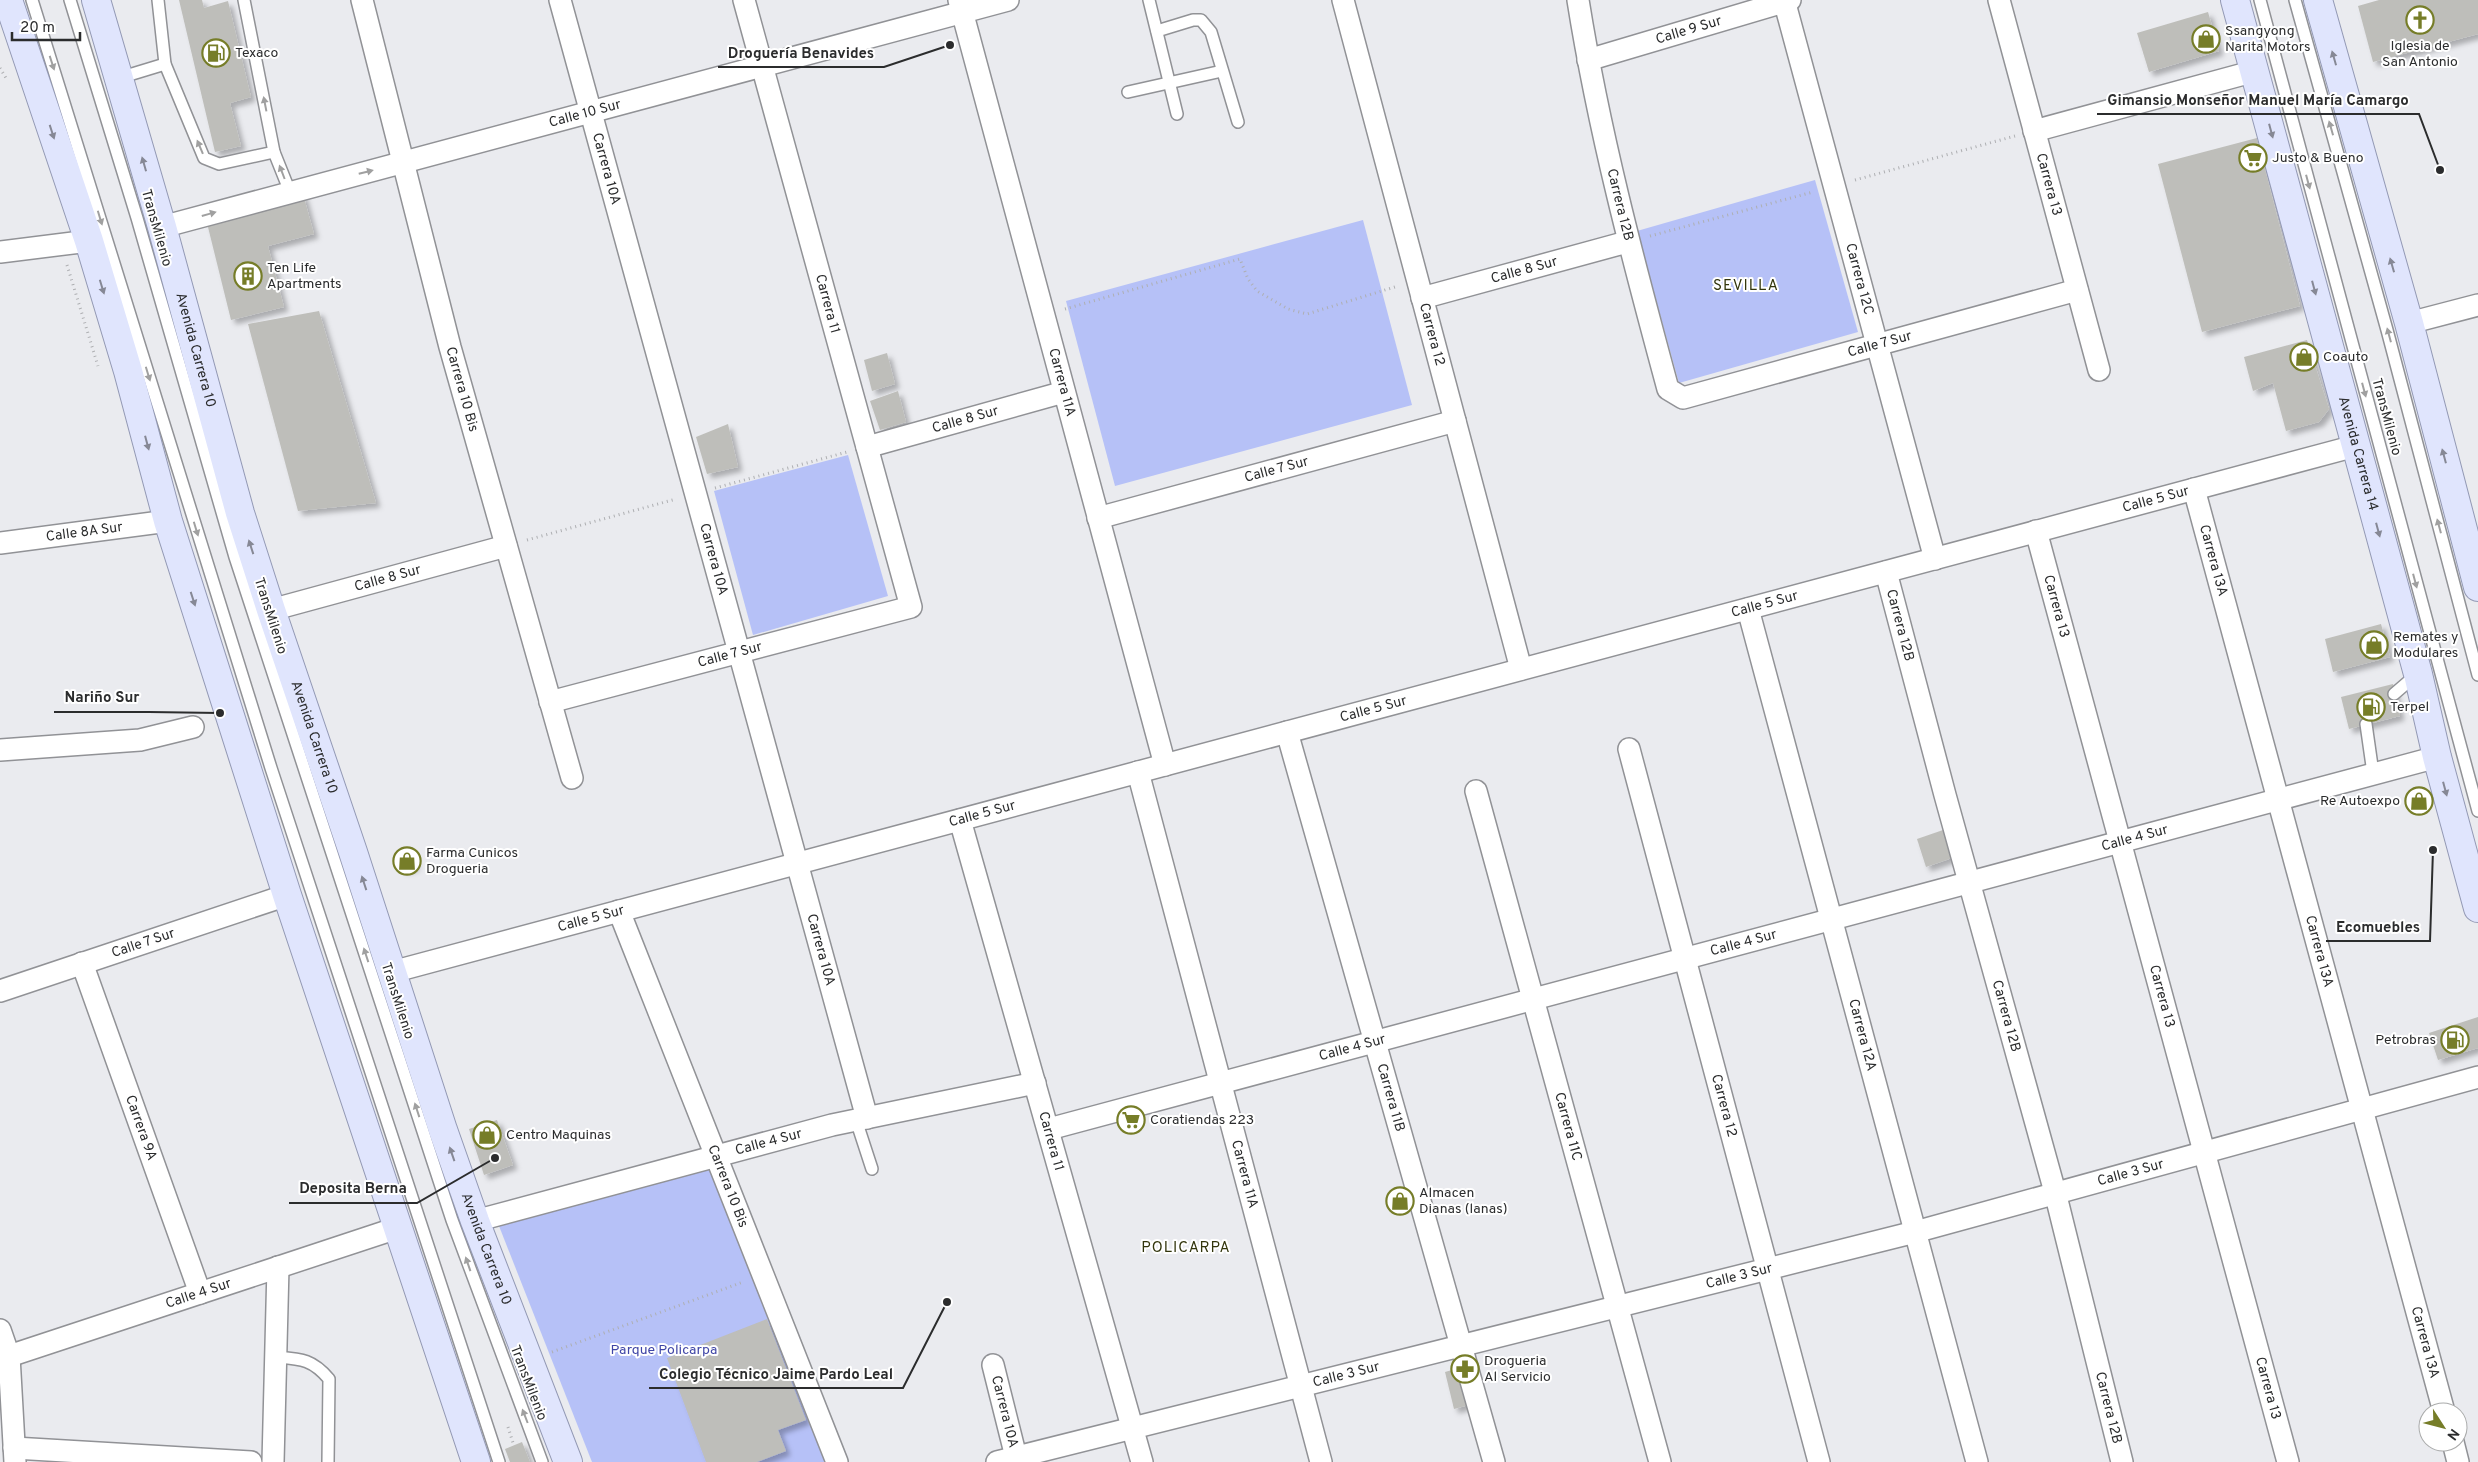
<svg xmlns="http://www.w3.org/2000/svg" width="2478" height="1462" font-family="Overpass,sans-serif">
	<style>
		.green { fill: #b6c1f7 }
		.building { fill: #bebeba; filter: url(#shadow) }
		.lines { fill: none; stroke-linecap: round; stroke-linejoin: round }
		.lane-casing { stroke: #919296; stroke-width: 14 }
		.street-casing { stroke: #919296; stroke-width: 24 }
		.primary-casing { stroke: #9399b4; stroke-width: 30 }
		.path { stroke: #aeafb2; stroke-width: 3; stroke-dasharray: 1 4; stroke-linecap: butt }
		.lane { stroke: #fff; stroke-width: 11 }
		.street { stroke: #fff; stroke-width: 21 }
		.primary { stroke: #e0e5fd; stroke-width: 28 }
		.oneway { fill: #868895 }
		.oneway2 { fill: #a0a0a0 }
		.labels { text-anchor: middle; dominant-baseline: central; stroke-width: 4; stroke-linejoin: round; paint-order: stroke }
		.street-label { font-size: 14px; fill: #2b2c2d; stroke: #fff }
		.poi-label { font-size: 14px; fill: #2b2c2d; stroke: #fff; text-anchor: start }
		.park-label { font-size: 14px; fill: #3f45a6; stroke: #fff }
		.neighbourhood-label { font-size: 15px; letter-spacing: 1px; fill: #32350c; stroke: #fff }
		.leader { fill: none; stroke: #2b2c2d; stroke-width: 2 }
		.callout-dot { fill: #2b2c2d; stroke: #fff; stroke-width: 2 }
		.callout-label { font-size: 15px; text-anchor: middle; font-weight: bold; fill: #2b2c2d; stroke: #fff; stroke-width: 4; stroke-linejoin: round; paint-order: stroke }
	</style>
	<defs>
		<filter id="shadow"><feDropShadow dx="4.5" dy="4.5" stdDeviation="2.5" flood-color="#0004"/></filter>
	</defs>
	<rect width="100%" height="100%" fill="#eaebef"/>
	<g class="green">
		<path d="M 1815,180 L 1858,332 L 1679,383 L 1637,231 Z"/>
		<path d="M 1363,220 L 1412,405 L 1115,486 L 1066,301 Z"/>
		<path d="M 848,455 L 888,596 L 753,635 L 714,491 Z"/>
		<path d="M 709,1167 L 826,1462 L 592,1462 L 499,1226 Z"/>
	</g>
	<g class="building">
		<path d="M 179,0 L 202,0 L 204,8 L 228,1 L 251,97 L 230,103 L 241,146 L 215,152 Z"/>
		<path d="M 2379,0 L 2478,0 L 2478,34 L 2373,62 L 2358,6 Z"/>
		<path d="M 2208,12 L 2219,51 L 2149,72 L 2137,33 Z"/>
		<path d="M 2257,138 L 2300,306 L 2202,332 L 2158,164 Z"/>
		<path d="M 303,194 L 314,234 L 268,246 L 284,307 L 231,320 L 206,219 Z"/>
		<path d="M 319,311 L 376,503 L 298,511 L 248,324 Z"/>
		<path d="M 2307,340 L 2329,409 L 2319,422 L 2286,431 L 2273,383 L 2253,391 L 2244,357 Z"/>
		<path d="M 887,353 L 895,384 L 872,391 L 864,360 Z"/>
		<path d="M 898,391 L 906,422 L 880,430 L 870,401 Z"/>
		<path d="M 728,424 L 738,467 L 707,474 L 696,437 Z"/>
		<path d="M 2381,624 L 2390,657 L 2333,672 L 2325,639 Z"/>
		<path d="M 2393,684 L 2400,716 L 2349,729 L 2341,697 Z"/>
		<path d="M 1943,830 L 1952,858 L 1926,867 L 1917,839 Z"/>
		<path d="M 411,853 L 415,866 L 403,870 L 399,857 Z"/>
		<path d="M 2478,1017 L 2478,1048 L 2438,1060 L 2429,1033 Z"/>
		<path d="M 497,1120 L 513,1165 L 484,1175 L 469,1129 Z"/>
		<path d="M 767,1319 L 806,1420 L 778,1430 L 786,1451 L 757,1462 L 706,1462 L 667,1358 Z"/>
		<path d="M 1466,1366 L 1476,1403 L 1454,1409 L 1445,1372 Z"/>
		<path d="M 522,1442 L 530,1462 L 510,1462 L 505,1449 Z"/>
	</g>
	<g class="lines">
		<g class="lane-casing">
			<g id="lane">
				<path d="M 32,0 L 271,768 L 499,1462"/>
				<path d="M 70,0 L 137,218 L 235,557 L 452,1220 L 542,1462"/>
				<path d="M 158,0 L 165,64 L 204,158 L 219,164 L 274,152"/>
				<path d="M 244,0 L 274,152 L 290,192"/>
				<path d="M 1149,0 L 1177,114"/>
				<path d="M 2260,0 L 2478,811"/>
				<path d="M 2295,0 L 2387,330 L 2478,675"/>
				<path d="M 1157,31 L 1193,20 L 1201,20 L 1211,32 L 1238,122"/>
				<path d="M 119,78 L 165,64"/>
				<path d="M 1128,92 L 1222,71"/>
				<path d="M 2394,694 L 2416,675"/>
				<path d="M 2366,724 L 2373,773"/>
				<path d="M 856,1120 L 872,1169"/>
				<path d="M 276,1357 C 301,1359 312,1359 329,1379 L 328,1462"/>
			</g>
		</g>
		<g class="street-casing">
			<g id="street">
				<path id="s1" d="M 362,0 L 450,347 L 572,778"/>
				<path id="s2" d="M 560,0 L 867,1118"/>
				<path id="s3" d="M 959,0 L 1165,765"/>
				<path id="s4" d="M 1343,0 L 1521,669"/>
				<path id="s5" d="M 1578,0 C 1599,132 1633,260 1668,389 L 1683,398 L 2077,290"/>
				<path id="s6" d="M 1784,0 L 1935,559"/>
				<path id="s7" d="M 1999,0 L 2099,370"/>
				<path id="s8" d="M 1588,60 L 1790,0"/>
				<path d="M 2034,131 L 2255,71"/>
				<path id="s9" d="M 162,227 L 1008,0"/>
				<path d="M 0,252 L 89,241"/>
				<path id="s10" d="M 1422,298 L 1627,242"/>
				<path d="M 2409,323 L 2478,305"/>
				<path id="s11" d="M 867,447 L 1064,392"/>
				<path id="s12" d="M 2194,489 L 2444,1412"/>
				<path id="s13" d="M 1098,518 L 1455,421"/>
				<path id="s14" d="M 2036,531 L 2288,1462"/>
				<path id="s15" d="M 0,543 L 168,521"/>
				<path id="s16" d="M 1886,572 L 1945,795 L 2055,1192 L 2122,1462"/>
				<path id="s17" d="M 1748,609 L 1977,1462"/>
				<path id="s18" d="M 271,610 L 506,546"/>
				<path id="s19" d="M 550,702 L 911,607 L 744,0"/>
				<path id="s20" d="M 1287,732 L 1494,1462"/>
				<path id="s21" d="M 1629,749 L 1819,1462"/>
				<path d="M 0,750 L 140,740 L 193,727"/>
				<path id="s22" d="M 1138,772 L 1321,1462"/>
				<path id="s23" d="M 1476,791 L 1660,1462"/>
				<path id="s24" d="M 960,820 L 1142,1462"/>
				<path id="s25" d="M 619,911 L 837,1462"/>
				<path id="s26" d="M 82,963 L 200,1293"/>
				<path id="s27" d="M 392,972 L 2355,446"/>
				<path id="s28" d="M 0,991 L 287,895"/>
				<path id="s29" d="M 1049,1129 L 2437,757"/>
				<path id="s30" d="M 475,1221 L 832,1125 L 1035,1083"/>
				<path d="M 0,1330 L 9,1356 L 15,1462"/>
				<path id="s31" d="M 0,1359 L 397,1228"/>
				<path id="s32" d="M 993,1365 L 1016,1457"/>
				<path d="M 2453,1442 L 2458,1462"/>
				<path d="M 14,1448 L 251,1462"/>
				<path d="M 273,1462 L 278,1267"/>
				<path id="s33" d="M 997,1462 L 1915,1232 L 2478,1077"/>
			</g>
		</g>
		<g class="primary-casing">
			<g id="primary">
				<path d="M 8,0 L 89,241 L 128,371 L 168,521 L 287,895 L 476,1462"/>
				<path id="s34" d="M 96,0 L 162,227 L 240,513 L 271,610 L 353,852 L 443,1130 L 475,1221 L 568,1462"/>
				<path id="s35" d="M 2235,0 L 2418,674 L 2437,757 L 2478,908"/>
				<path d="M 2318,0 L 2409,323 L 2478,587"/>
			</g>
		</g>
		<g class="path">
			<path d="M 0,68 L 6,78"/>
			<path d="M 1855,180 L 2015,136"/>
			<path d="M 1650,236 L 1813,192"/>
			<path d="M 67,265 L 98,366"/>
			<path d="M 1065,309 L 1240,259 L 1248,279 L 1257,291 L 1288,309 L 1307,314 L 1398,286"/>
			<path d="M 715,488 L 847,452"/>
			<path d="M 527,540 L 676,499"/>
			<path d="M 552,1352 L 743,1282"/>
			<path d="M 508,1427 L 514,1446"/>
		</g>
		<use href="#lane" class="lane"/>
		<use href="#street" class="street"/>
		<use href="#primary" class="primary"/>
	</g>
	<defs><path id="oneway-solid" d="M-6-.8H1V-3.2L6.5 0L1 3.2V.8H-6Z" transform="scale(1.25)"/></defs>
	<g class="oneway">
		<use href="#oneway-solid" transform="translate(2334 58) rotate(-106)"/>
		<use href="#oneway-solid" transform="translate(2271 131) rotate(75)"/>
		<use href="#oneway-solid" transform="translate(52 132) rotate(72)"/>
		<use href="#oneway-solid" transform="translate(144 164) rotate(-106)"/>
		<use href="#oneway-solid" transform="translate(2392 265) rotate(-106)"/>
		<use href="#oneway-solid" transform="translate(102 287) rotate(73)"/>
		<use href="#oneway-solid" transform="translate(2314 288) rotate(75)"/>
		<use href="#oneway-solid" transform="translate(147 443) rotate(75)"/>
		<use href="#oneway-solid" transform="translate(2444 456) rotate(-105)"/>
		<use href="#oneway-solid" transform="translate(2378 530) rotate(75)"/>
		<use href="#oneway-solid" transform="translate(251 547) rotate(-108)"/>
		<use href="#oneway-solid" transform="translate(193 599) rotate(72)"/>
		<use href="#oneway-solid" transform="translate(2445 789) rotate(75)"/>
		<use href="#oneway-solid" transform="translate(364 883) rotate(-108)"/>
		<use href="#oneway-solid" transform="translate(452 1154) rotate(-109)"/>
	</g>
	<g class="oneway2">
		<use href="#oneway-solid" transform="translate(52 63) rotate(72)"/>
		<use href="#oneway-solid" transform="translate(265 104) rotate(-101)"/>
		<use href="#oneway-solid" transform="translate(2331 128) rotate(-106)"/>
		<use href="#oneway-solid" transform="translate(200 147) rotate(-113)"/>
		<use href="#oneway-solid" transform="translate(282 172) rotate(-111)"/>
		<use href="#oneway-solid" transform="translate(366 172) rotate(-14)"/>
		<use href="#oneway-solid" transform="translate(2308 182) rotate(75)"/>
		<use href="#oneway-solid" transform="translate(209 214) rotate(-16)"/>
		<use href="#oneway-solid" transform="translate(100 218) rotate(73)"/>
		<use href="#oneway-solid" transform="translate(2389 335) rotate(-105)"/>
		<use href="#oneway-solid" transform="translate(148 374) rotate(73)"/>
		<use href="#oneway-solid" transform="translate(2364 390) rotate(75)"/>
		<use href="#oneway-solid" transform="translate(2439 526) rotate(-105)"/>
		<use href="#oneway-solid" transform="translate(196 529) rotate(73)"/>
		<use href="#oneway-solid" transform="translate(2415 581) rotate(75)"/>
		<use href="#oneway-solid" transform="translate(366 955) rotate(-108)"/>
		<use href="#oneway-solid" transform="translate(417 1110) rotate(-108)"/>
		<use href="#oneway-solid" transform="translate(468 1264) rotate(-109)"/>
		<use href="#oneway-solid" transform="translate(525 1416) rotate(-111)"/>
	</g>
	<defs>
		<g id="church-ring" transform="scale(1.4375)"><circle r="9.5" fill="#fff" stroke="#767d28" stroke-width="1.5"/><path d="M-1.2-6h2.4v3.5h3.3v2.4h-3.3V6h-2.4V-.1h-3.3v-2.4h3.3Z" fill="#767d28"/></g>
		<g id="shop-ring" transform="scale(1.4375)"><circle r="9.5" fill="#fff" stroke="#767d28" stroke-width="1.5"/><path d="M-5-2.5h2.3a2.7 3.5 0 0 1 5.4 0H5L5.5 6h-11ZM-1.5-2.5h3a1.5 2.3 0 0 0-3 0Z" fill="#767d28"/></g>
		<g id="fuel-ring" transform="scale(1.4375)"><circle r="9.5" fill="#fff" stroke="#767d28" stroke-width="1.5"/><path d="M-5.5-6h7V0h2V4h1.3V-2.5L3-4.5l.8-.8L6-3V5H2.5V1h-1V6h-7ZM-4.2-4.7v3.2H.2V-4.7Z" fill="#767d28"/></g>
		<g id="supermarket-ring" transform="scale(1.4375)"><circle r="9.5" fill="#fff" stroke="#767d28" stroke-width="1.5"/><path d="M-6-5.5h2.5l.6 2H6L4.5 2H-2.5L-4.4-4H-6ZM-1.5 3.2a1.3 1.3 0 1 0 .1 0ZM3 3.2a1.3 1.3 0 1 0 .1 0Z" fill="#767d28"/></g>
		<g id="building-ring" transform="scale(1.4375)"><circle r="9.5" fill="#fff" stroke="#767d28" stroke-width="1.5"/><path d="M-4-6H4V6H1V3H-1V6H-4ZM-2.5-4.3h1.7v1.8h-1.7ZM.8-4.3h1.7v1.8H.8ZM-2.5-1h1.7V.8h-1.7ZM.8-1h1.7V.8H.8Z" fill="#767d28"/></g>
		<g id="pharmacy-ring" transform="scale(1.4375)"><circle r="9.5" fill="#fff" stroke="#767d28" stroke-width="1.5"/><path d="M-2-6h4v4h4v4h-4v4h-4v-4h-4v-4h4Z" fill="#767d28"/></g>
	</defs>
	<g fill-rule="evenodd">
		<use href="#church-ring" x="2420" y="20"/>
		<use href="#shop-ring" x="2206" y="39"/>
		<use href="#fuel-ring" x="216" y="53"/>
		<use href="#supermarket-ring" x="2253" y="158"/>
		<use href="#building-ring" x="248" y="276"/>
		<use href="#shop-ring" x="2304" y="357"/>
		<use href="#shop-ring" x="2374" y="645"/>
		<use href="#fuel-ring" x="2371" y="707"/>
		<use href="#shop-ring" x="2419" y="801"/>
		<use href="#shop-ring" x="407" y="861"/>
		<use href="#fuel-ring" x="2455" y="1040"/>
		<use href="#supermarket-ring" x="1131" y="1120"/>
		<use href="#shop-ring" x="487" y="1135"/>
		<use href="#shop-ring" x="1400" y="1201"/>
		<use href="#pharmacy-ring" x="1465" y="1369"/>
	</g>
	<g class="labels">
		<g class="street-label">
			<text stroke="none"><textPath href="#s8" startOffset="105">Calle 9 Sur</textPath></text>
			<text stroke="none"><textPath href="#s9" startOffset="438">Calle 10 Sur</textPath></text>
			<text stroke="none"><textPath href="#s2" startOffset="175">Carrera 10A</textPath></text>
			<text stroke="none"><textPath href="#s7" startOffset="191">Carrera 13</textPath></text>
			<text stroke="none"><textPath href="#s5" startOffset="209">Carrera 12B</textPath></text>
			<text transform="translate(156 228) rotate(74)">TransMilenio</text>
			<text stroke="none"><textPath href="#s10" startOffset="106">Calle 8 Sur</textPath></text>
			<text stroke="none"><textPath href="#s6" startOffset="289">Carrera 12C</textPath></text>
			<text transform="translate(827 304) rotate(75)">Carrera 11</text>
			<text stroke="none"><textPath href="#s4" startOffset="346">Carrera 12</textPath></text>
			<text stroke="none"><textPath href="#s5" startOffset="621">Calle 7 Sur</textPath></text>
			<text stroke="none"><textPath href="#s34" startOffset="364">Avenida Carrera 10</textPath></text>
			<text stroke="none"><textPath href="#s3" startOffset="396">Carrera 11A</textPath></text>
			<text stroke="none"><textPath href="#s1" startOffset="402">Carrera 10 Bis</textPath></text>
			<text transform="translate(2386 417) rotate(75)">TransMilenio</text>
			<text stroke="none"><textPath href="#s11" startOffset="102">Calle 8 Sur</textPath></text>
			<text stroke="none"><textPath href="#s35" startOffset="470">Avenida Carrera 14</textPath></text>
			<text stroke="none"><textPath href="#s13" startOffset="185">Calle 7 Sur</textPath></text>
			<text stroke="none"><textPath href="#s27" startOffset="1826">Calle 5 Sur</textPath></text>
			<text stroke="none"><textPath href="#s15" startOffset="85">Calle 8A Sur</textPath></text>
			<text stroke="none"><textPath href="#s2" startOffset="580">Carrera 10A</textPath></text>
			<text stroke="none"><textPath href="#s12" startOffset="74">Carrera 13A</textPath></text>
			<text stroke="none"><textPath href="#s18" startOffset="121">Calle 8 Sur</textPath></text>
			<text stroke="none"><textPath href="#s27" startOffset="1421">Calle 5 Sur</textPath></text>
			<text stroke="none"><textPath href="#s14" startOffset="78">Carrera 13</textPath></text>
			<text transform="translate(270 616) rotate(72)">TransMilenio</text>
			<text stroke="none"><textPath href="#s16" startOffset="55">Carrera 12B</textPath></text>
			<text stroke="none"><textPath href="#s19" startOffset="186">Calle 7 Sur</textPath></text>
			<text stroke="none"><textPath href="#s27" startOffset="1016">Calle 5 Sur</textPath></text>
			<text stroke="none"><textPath href="#s34" startOffset="769">Avenida Carrera 10</textPath></text>
			<text stroke="none"><textPath href="#s27" startOffset="611">Calle 5 Sur</textPath></text>
			<text stroke="none"><textPath href="#s29" startOffset="1124">Calle 4 Sur</textPath></text>
			<text stroke="none"><textPath href="#s27" startOffset="206">Calle 5 Sur</textPath></text>
			<text stroke="none"><textPath href="#s28" startOffset="151">Calle 7 Sur</textPath></text>
			<text stroke="none"><textPath href="#s29" startOffset="719">Calle 4 Sur</textPath></text>
			<text stroke="none"><textPath href="#s2" startOffset="985">Carrera 10A</textPath></text>
			<text stroke="none"><textPath href="#s12" startOffset="479">Carrera 13A</textPath></text>
			<text stroke="none"><textPath href="#s14" startOffset="482">Carrera 13</textPath></text>
			<text transform="translate(397 1001) rotate(72)">TransMilenio</text>
			<text stroke="none"><textPath href="#s16" startOffset="460">Carrera 12B</textPath></text>
			<text stroke="none"><textPath href="#s17" startOffset="441">Carrera 12A</textPath></text>
			<text stroke="none"><textPath href="#s29" startOffset="314">Calle 4 Sur</textPath></text>
			<text stroke="none"><textPath href="#s20" startOffset="380">Carrera 11B</textPath></text>
			<text stroke="none"><textPath href="#s21" startOffset="369">Carrera 12</textPath></text>
			<text stroke="none"><textPath href="#s23" startOffset="348">Carrera 11C</textPath></text>
			<text stroke="none"><textPath href="#s26" startOffset="175">Carrera 9A</textPath></text>
			<text stroke="none"><textPath href="#s24" startOffset="334">Carrera 11</textPath></text>
			<text stroke="none"><textPath href="#s30" startOffset="304">Calle 4 Sur</textPath></text>
			<text stroke="none"><textPath href="#s33" startOffset="1170">Calle 3 Sur</textPath></text>
			<text stroke="none"><textPath href="#s22" startOffset="416">Carrera 11A</textPath></text>
			<text stroke="none"><textPath href="#s25" startOffset="296">Carrera 10 Bis</textPath></text>
			<text stroke="none"><textPath href="#s34" startOffset="1309">Avenida Carrera 10</textPath></text>
			<text stroke="none"><textPath href="#s33" startOffset="765">Calle 3 Sur</textPath></text>
			<text stroke="none"><textPath href="#s31" startOffset="209">Calle 4 Sur</textPath></text>
			<text stroke="none"><textPath href="#s12" startOffset="884">Carrera 13A</textPath></text>
			<text stroke="none"><textPath href="#s33" startOffset="360">Calle 3 Sur</textPath></text>
			<text transform="translate(528 1383) rotate(69)">TransMilenio</text>
			<text stroke="none"><textPath href="#s14" startOffset="888">Carrera 13</textPath></text>
			<text stroke="none"><textPath href="#s16" startOffset="865">Carrera 12B</textPath></text>
			<text stroke="none"><textPath href="#s32" startOffset="48">Carrera 10A</textPath></text>
		</g>
		<g class="poi-label">
			<text x="2225" y="31">Ssangyong<tspan x="2225" dy="16">Narita Motors</tspan></text>
			<text x="2420" y="46" text-anchor="middle">Iglesia de<tspan x="2420" dy="16">San Antonio</tspan></text>
			<text x="235" y="53">Texaco</text>
			<text x="2272" y="158">Justo &amp; Bueno</text>
			<text x="267" y="268">Ten Life<tspan x="267" dy="16">Apartments</tspan></text>
			<text x="2323" y="357">Coauto</text>
			<text x="2393" y="637">Remates y<tspan x="2393" dy="16">Modulares</tspan></text>
			<text x="2390" y="707">Terpel</text>
			<text x="2400" y="801" text-anchor="end">Re Autoexpo</text>
			<text x="426" y="853">Farma Cunicos<tspan x="426" dy="16">Drogueria</tspan></text>
			<text x="2436" y="1040" text-anchor="end">Petrobras</text>
			<text x="1150" y="1120">Coratiendas 223</text>
			<text x="506" y="1135">Centro Maquinas</text>
			<text x="1419" y="1193">Almacen<tspan x="1419" dy="16">Dianas (lanas)</tspan></text>
			<text x="1484" y="1361">Drogueria<tspan x="1484" dy="16">Al Servicio</tspan></text>
		</g>
		<g class="park-label">
			<text x="664" y="1350">Parque Policarpa</text>
		</g>
		<g class="neighbourhood-label">
			<text x="1746" y="286">SEVILLA</text>
			<text x="1186" y="1248">POLICARPA</text>
		</g>
	</g>
	<path class="leader" d="M950 45L884 67H718M2440 170L2419 114H2097M220 713L149 712H54M2433 850L2430 941H2326M495 1158L417 1203H289M947 1302L903 1388H649"/>
	<g class="callout-dot">
		<circle cx="950" cy="45" r="5"/>
		<circle cx="2440" cy="170" r="5"/>
		<circle cx="220" cy="713" r="5"/>
		<circle cx="2433" cy="850" r="5"/>
		<circle cx="495" cy="1158" r="5"/>
		<circle cx="947" cy="1302" r="5"/>
	</g>
	<g class="callout-label">
		<text x="801" y="58">Droguería Benavides</text>
		<text x="2258" y="105">Gimansio Monseñor Manuel María Camargo</text>
		<text x="102" y="702">Nariño Sur</text>
		<text x="2378" y="932">Ecomuebles</text>
		<text x="353" y="1193">Deposita Berna</text>
		<text x="776" y="1379">Colegio Técnico Jaime Pardo Leal</text>
	</g>
	<g transform="translate(2443 1427) rotate(126)"><circle r="24" fill="#ffffff" stroke="#aaabab"/>
	<path d="M0-4L9 19L0 12L-9 19Z" fill="#767d28"/>
	<text y="-8" font-size="14" font-weight="bold" text-anchor="middle" fill="#2b2c2d">N</text>
	</g>
	<path d="M12 32v8h68v-8" fill="none" stroke="#2b2c2d" stroke-width="2.5"/>
	<text x="20" y="32" font-size="15" fill="#2b2c2d" stroke="#ffffff" stroke-width="4" paint-order="stroke">20 m</text>
</svg>
